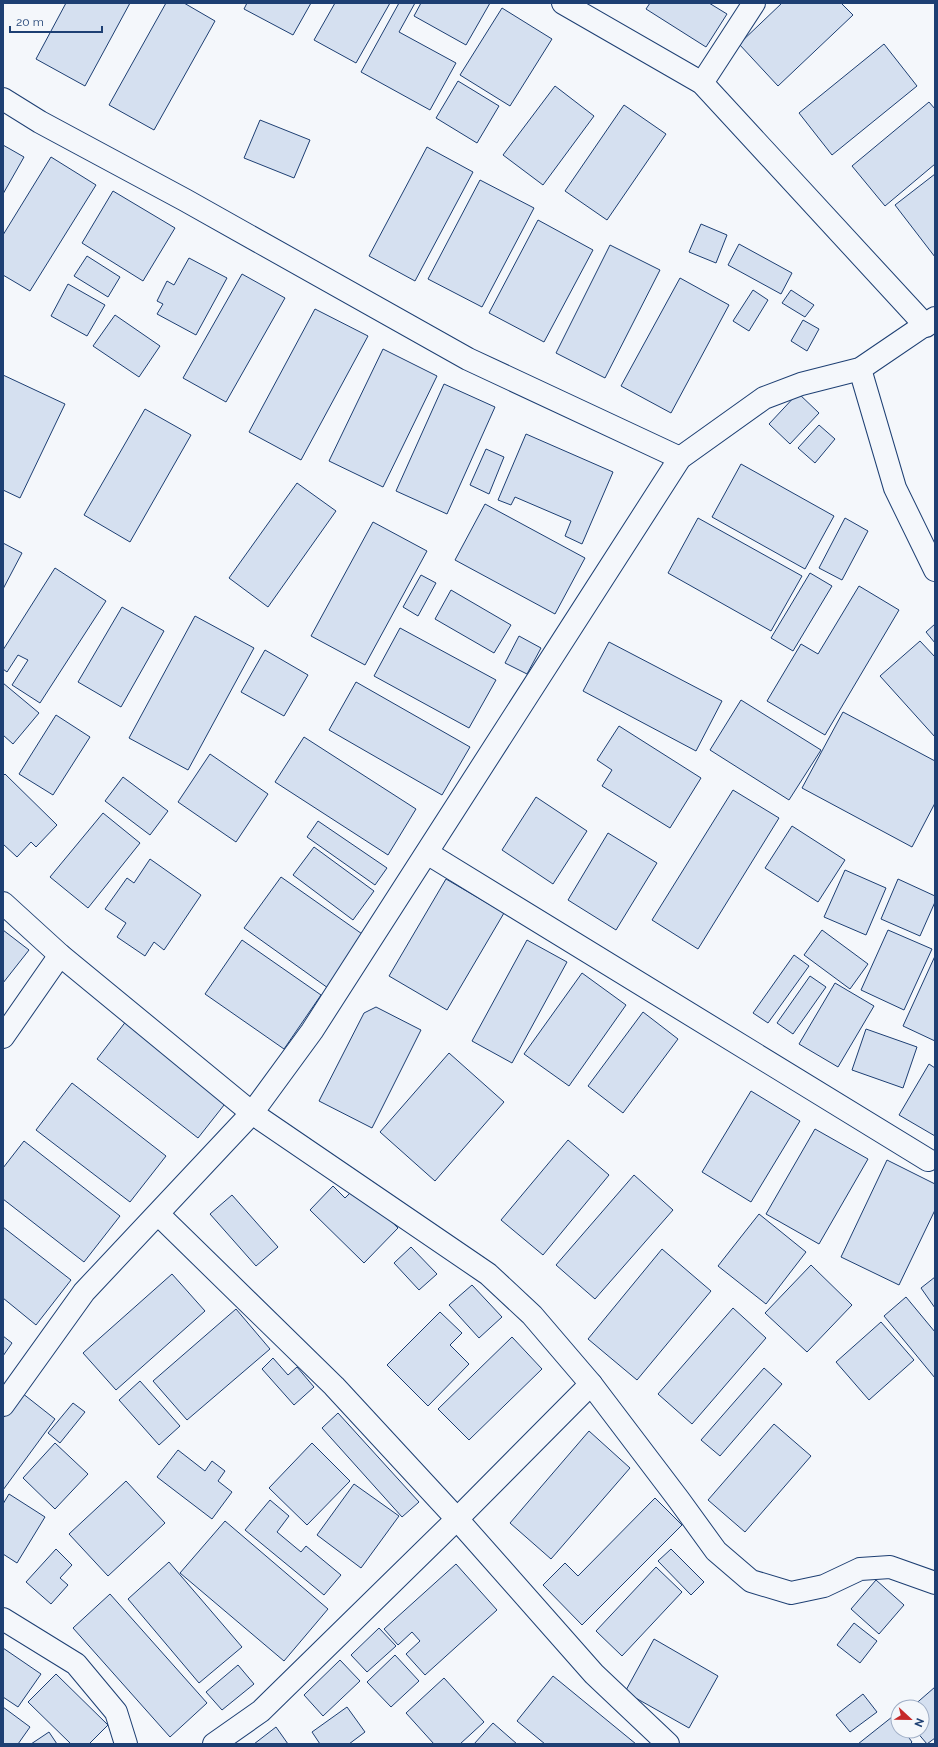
<svg xmlns="http://www.w3.org/2000/svg" width="938" height="1747" font-family="Raleway,sans-serif">
	<style>
		.building { fill: #d5e0f0; stroke: #1d3f73 }
		.lines { fill: none; stroke-linecap: round; stroke-linejoin: round }
		.minor-casing { stroke: #1d3f73; stroke-width: 24 }
		.minor { stroke: #f4f7fb; stroke-width: 22 }
	</style>
	<rect width="100%" height="100%" fill="#f4f7fb"/>
	<g class="building">
		<path d="M 66,3 L 130,3 L 85,86 L 36,59 Z"/>
		<path d="M 166,3 L 184,3 L 215,21 L 154,130 L 109,105 Z"/>
		<path d="M 247,3 L 311,3 L 293,35 L 244,9 Z"/>
		<path d="M 335,3 L 390,3 L 356,63 L 314,40 Z"/>
		<path d="M 399,3 L 415,3 L 399,32 L 456,63 L 430,110 L 361,72 Z"/>
		<path d="M 421,3 L 490,3 L 466,45 L 414,16 Z"/>
		<path d="M 650,3 L 709,3 L 727,14 L 706,47 L 646,9 Z"/>
		<path d="M 782,3 L 841,3 L 853,15 L 778,86 L 739,44 Z"/>
		<path d="M 502,8 L 552,39 L 510,106 L 460,75 Z"/>
		<path d="M 884,44 L 917,86 L 832,155 L 799,113 Z"/>
		<path d="M 458,81 L 499,106 L 477,143 L 436,118 Z"/>
		<path d="M 555,86 L 594,116 L 543,185 L 503,155 Z"/>
		<path d="M 929,102 L 935,109 L 935,164 L 885,206 L 852,166 Z"/>
		<path d="M 624,105 L 666,134 L 607,220 L 565,191 Z"/>
		<path d="M 260,120 L 310,140 L 294,178 L 244,158 Z"/>
		<path d="M 3,145 L 24,157 L 3,194 Z"/>
		<path d="M 427,147 L 473,172 L 415,281 L 369,256 Z"/>
		<path d="M 51,157 L 96,185 L 30,291 L 3,275 L 3,235 Z"/>
		<path d="M 935,174 L 935,257 L 895,205 Z"/>
		<path d="M 480,180 L 534,208 L 482,307 L 428,279 Z"/>
		<path d="M 113,191 L 175,228 L 143,281 L 82,243 Z"/>
		<path d="M 538,220 L 593,250 L 544,342 L 489,313 Z"/>
		<path d="M 701,224 L 727,235 L 716,263 L 689,252 Z"/>
		<path d="M 739,244 L 792,273 L 781,294 L 728,265 Z"/>
		<path d="M 610,245 L 660,270 L 605,378 L 556,353 Z"/>
		<path d="M 87,256 L 120,277 L 108,297 L 74,276 Z"/>
		<path d="M 189,258 L 227,278 L 196,335 L 157,314 L 163,304 L 157,301 L 167,281 L 174,285 Z"/>
		<path d="M 242,274 L 285,298 L 226,402 L 183,378 Z"/>
		<path d="M 680,278 L 729,305 L 671,413 L 621,386 Z"/>
		<path d="M 68,284 L 105,305 L 87,336 L 51,316 Z"/>
		<path d="M 753,290 L 768,300 L 749,331 L 733,321 Z"/>
		<path d="M 791,290 L 814,305 L 805,317 L 782,303 Z"/>
		<path d="M 315,309 L 368,336 L 301,460 L 249,432 Z"/>
		<path d="M 115,315 L 160,346 L 139,377 L 93,346 Z"/>
		<path d="M 803,320 L 819,329 L 807,351 L 791,341 Z"/>
		<path d="M 383,349 L 437,376 L 383,487 L 329,461 Z"/>
		<path d="M 3,375 L 65,404 L 20,498 L 3,490 Z"/>
		<path d="M 444,384 L 495,407 L 447,514 L 396,491 Z"/>
		<path d="M 798,393 L 819,413 L 790,444 L 769,424 Z"/>
		<path d="M 145,409 L 191,435 L 130,542 L 84,515 Z"/>
		<path d="M 819,425 L 835,439 L 815,463 L 798,448 Z"/>
		<path d="M 526,434 L 613,472 L 582,544 L 565,536 L 571,521 L 515,497 L 511,505 L 498,500 Z"/>
		<path d="M 486,449 L 504,457 L 489,494 L 470,485 Z"/>
		<path d="M 741,464 L 834,516 L 805,569 L 712,517 Z"/>
		<path d="M 297,483 L 336,511 L 268,607 L 229,578 Z"/>
		<path d="M 485,504 L 585,558 L 555,614 L 455,560 Z"/>
		<path d="M 698,518 L 802,576 L 771,631 L 668,573 Z"/>
		<path d="M 845,518 L 868,531 L 842,580 L 819,568 Z"/>
		<path d="M 373,522 L 427,551 L 365,665 L 311,636 Z"/>
		<path d="M 3,543 L 22,553 L 3,589 Z"/>
		<path d="M 55,568 L 106,601 L 40,703 L 12,685 L 28,660 L 18,655 L 7,672 L 3,669 L 3,650 Z"/>
		<path d="M 810,573 L 832,586 L 793,651 L 771,638 Z"/>
		<path d="M 421,575 L 436,583 L 418,616 L 403,607 Z"/>
		<path d="M 859,586 L 899,610 L 825,735 L 767,701 L 801,644 L 818,654 Z"/>
		<path d="M 451,590 L 511,625 L 494,653 L 435,619 Z"/>
		<path d="M 122,607 L 164,631 L 121,707 L 78,682 Z"/>
		<path d="M 195,616 L 254,648 L 188,770 L 129,738 Z"/>
		<path d="M 935,624 L 935,643 L 926,632 Z"/>
		<path d="M 400,628 L 496,680 L 469,728 L 374,676 Z"/>
		<path d="M 519,636 L 541,648 L 527,674 L 505,663 Z"/>
		<path d="M 920,641 L 935,657 L 935,737 L 880,676 Z"/>
		<path d="M 609,642 L 722,701 L 696,751 L 583,691 Z"/>
		<path d="M 265,650 L 308,675 L 284,716 L 241,692 Z"/>
		<path d="M 356,682 L 470,747 L 442,795 L 329,730 Z"/>
		<path d="M 3,683 L 39,713 L 13,744 L 3,735 Z"/>
		<path d="M 741,700 L 821,750 L 789,800 L 710,750 Z"/>
		<path d="M 843,712 L 935,761 L 935,803 L 912,847 L 802,788 Z"/>
		<path d="M 56,715 L 90,737 L 53,795 L 19,774 Z"/>
		<path d="M 619,726 L 701,778 L 670,828 L 602,786 L 612,770 L 597,760 Z"/>
		<path d="M 304,737 L 416,809 L 388,855 L 275,782 Z"/>
		<path d="M 210,754 L 268,794 L 236,842 L 178,802 Z"/>
		<path d="M 5,774 L 57,825 L 36,847 L 31,842 L 17,857 L 3,844 L 3,776 Z"/>
		<path d="M 123,777 L 168,811 L 150,835 L 105,801 Z"/>
		<path d="M 733,790 L 779,818 L 698,949 L 652,920 Z"/>
		<path d="M 536,797 L 587,831 L 553,884 L 502,850 Z"/>
		<path d="M 103,813 L 140,843 L 88,908 L 50,877 Z"/>
		<path d="M 318,821 L 387,868 L 375,885 L 307,837 Z"/>
		<path d="M 792,826 L 845,860 L 818,902 L 765,868 Z"/>
		<path d="M 608,833 L 657,863 L 616,930 L 568,900 Z"/>
		<path d="M 314,847 L 374,891 L 353,920 L 293,875 Z"/>
		<path d="M 150,859 L 201,895 L 164,950 L 154,942 L 145,956 L 117,937 L 126,923 L 105,909 L 127,878 L 134,883 Z"/>
		<path d="M 845,870 L 886,888 L 866,935 L 824,917 Z"/>
		<path d="M 281,877 L 365,936 L 328,988 L 244,928 Z"/>
		<path d="M 446,879 L 504,913 L 447,1010 L 389,976 Z"/>
		<path d="M 898,879 L 935,896 L 935,902 L 920,936 L 881,919 Z"/>
		<path d="M 3,930 L 29,950 L 3,983 Z"/>
		<path d="M 822,930 L 868,964 L 850,989 L 804,955 Z"/>
		<path d="M 888,930 L 932,949 L 904,1010 L 861,990 Z"/>
		<path d="M 242,940 L 321,995 L 284,1049 L 205,994 Z"/>
		<path d="M 527,940 L 567,962 L 512,1063 L 472,1041 Z"/>
		<path d="M 794,955 L 809,966 L 768,1023 L 753,1013 Z"/>
		<path d="M 935,956 L 935,1041 L 903,1026 Z"/>
		<path d="M 582,973 L 626,1005 L 569,1086 L 524,1054 Z"/>
		<path d="M 810,976 L 826,987 L 793,1034 L 777,1023 Z"/>
		<path d="M 835,983 L 874,1006 L 838,1067 L 799,1044 Z"/>
		<path d="M 376,1007 L 421,1030 L 372,1128 L 319,1101 L 364,1013 Z"/>
		<path d="M 643,1012 L 678,1039 L 623,1113 L 588,1086 Z"/>
		<path d="M 127,1020 L 228,1100 L 198,1138 L 97,1059 Z"/>
		<path d="M 866,1029 L 917,1047 L 903,1088 L 852,1070 Z"/>
		<path d="M 449,1053 L 504,1102 L 435,1181 L 380,1132 Z"/>
		<path d="M 929,1064 L 935,1068 L 935,1136 L 899,1115 Z"/>
		<path d="M 72,1083 L 166,1156 L 130,1202 L 36,1130 Z"/>
		<path d="M 751,1091 L 800,1121 L 751,1202 L 702,1172 Z"/>
		<path d="M 815,1129 L 868,1159 L 819,1244 L 766,1214 Z"/>
		<path d="M 568,1140 L 609,1175 L 543,1255 L 501,1220 Z"/>
		<path d="M 24,1141 L 120,1216 L 84,1262 L 3,1199 L 3,1168 Z"/>
		<path d="M 887,1160 L 935,1184 L 935,1210 L 899,1285 L 841,1257 Z"/>
		<path d="M 634,1175 L 673,1210 L 595,1299 L 556,1265 Z"/>
		<path d="M 333,1186 L 345,1198 L 356,1187 L 398,1228 L 364,1263 L 310,1210 Z"/>
		<path d="M 232,1195 L 278,1247 L 256,1266 L 210,1214 Z"/>
		<path d="M 759,1214 L 806,1252 L 766,1304 L 718,1266 Z"/>
		<path d="M 3,1227 L 71,1280 L 36,1325 L 3,1298 Z"/>
		<path d="M 411,1247 L 437,1274 L 419,1290 L 394,1263 Z"/>
		<path d="M 662,1249 L 711,1291 L 637,1380 L 588,1339 Z"/>
		<path d="M 811,1265 L 852,1305 L 807,1352 L 765,1313 Z"/>
		<path d="M 172,1274 L 205,1311 L 116,1390 L 83,1353 Z"/>
		<path d="M 935,1277 L 935,1308 L 921,1288 Z"/>
		<path d="M 472,1285 L 502,1317 L 479,1338 L 449,1305 Z"/>
		<path d="M 906,1297 L 935,1332 L 935,1378 L 884,1316 Z"/>
		<path d="M 733,1308 L 766,1338 L 692,1424 L 658,1394 Z"/>
		<path d="M 236,1309 L 270,1349 L 187,1420 L 153,1381 Z"/>
		<path d="M 440,1312 L 462,1333 L 450,1345 L 469,1364 L 428,1406 L 387,1365 Z"/>
		<path d="M 881,1322 L 914,1360 L 869,1400 L 836,1362 Z"/>
		<path d="M 3,1336 L 12,1343 L 3,1356 Z"/>
		<path d="M 512,1337 L 542,1369 L 469,1440 L 438,1409 Z"/>
		<path d="M 273,1358 L 288,1375 L 297,1367 L 314,1387 L 294,1405 L 262,1369 Z"/>
		<path d="M 764,1368 L 782,1384 L 720,1456 L 701,1440 Z"/>
		<path d="M 140,1381 L 180,1426 L 159,1445 L 119,1400 Z"/>
		<path d="M 22,1393 L 55,1419 L 3,1490 L 3,1418 Z"/>
		<path d="M 73,1403 L 85,1412 L 60,1443 L 48,1433 Z"/>
		<path d="M 338,1413 L 419,1502 L 402,1517 L 322,1428 Z"/>
		<path d="M 774,1424 L 811,1456 L 745,1532 L 708,1500 Z"/>
		<path d="M 589,1431 L 630,1468 L 551,1559 L 510,1523 Z"/>
		<path d="M 55,1443 L 88,1474 L 55,1509 L 23,1478 Z"/>
		<path d="M 312,1443 L 350,1481 L 307,1525 L 269,1488 Z"/>
		<path d="M 178,1450 L 205,1471 L 212,1461 L 225,1471 L 218,1481 L 232,1492 L 212,1519 L 157,1477 Z"/>
		<path d="M 126,1481 L 165,1523 L 108,1576 L 69,1534 Z"/>
		<path d="M 354,1484 L 399,1516 L 361,1568 L 317,1535 Z"/>
		<path d="M 9,1494 L 45,1517 L 17,1563 L 3,1554 L 3,1504 Z"/>
		<path d="M 655,1498 L 682,1525 L 582,1625 L 543,1585 L 565,1563 L 578,1576 Z"/>
		<path d="M 270,1500 L 289,1516 L 277,1532 L 301,1552 L 306,1546 L 341,1575 L 324,1595 L 245,1530 Z"/>
		<path d="M 225,1521 L 328,1609 L 284,1661 L 180,1573 Z"/>
		<path d="M 56,1549 L 72,1565 L 60,1578 L 68,1585 L 51,1604 L 26,1582 Z"/>
		<path d="M 671,1549 L 704,1582 L 691,1595 L 658,1561 Z"/>
		<path d="M 169,1562 L 242,1647 L 199,1683 L 128,1599 Z"/>
		<path d="M 456,1564 L 497,1610 L 425,1675 L 406,1654 L 420,1641 L 412,1632 L 398,1645 L 384,1629 Z"/>
		<path d="M 656,1567 L 682,1592 L 622,1656 L 596,1631 Z"/>
		<path d="M 876,1580 L 904,1605 L 879,1634 L 851,1609 Z"/>
		<path d="M 110,1594 L 207,1703 L 170,1737 L 73,1628 Z"/>
		<path d="M 854,1623 L 877,1641 L 860,1663 L 837,1645 Z"/>
		<path d="M 379,1628 L 396,1646 L 367,1672 L 351,1655 Z"/>
		<path d="M 654,1639 L 718,1676 L 689,1728 L 625,1692 Z"/>
		<path d="M 3,1648 L 41,1674 L 18,1707 L 3,1697 Z"/>
		<path d="M 395,1655 L 419,1681 L 391,1707 L 367,1682 Z"/>
		<path d="M 340,1660 L 360,1681 L 323,1716 L 304,1695 Z"/>
		<path d="M 238,1665 L 254,1684 L 222,1710 L 206,1692 Z"/>
		<path d="M 56,1674 L 108,1725 L 89,1744 L 71,1744 L 28,1702 Z"/>
		<path d="M 553,1676 L 636,1744 L 545,1744 L 517,1721 Z"/>
		<path d="M 444,1678 L 484,1722 L 460,1744 L 434,1744 L 406,1713 Z"/>
		<path d="M 935,1687 L 935,1738 L 927,1744 L 916,1731 L 922,1731 L 922,1707 L 912,1707 Z"/>
		<path d="M 863,1694 L 877,1712 L 850,1732 L 836,1715 Z"/>
		<path d="M 3,1707 L 30,1727 L 18,1744 L 3,1744 Z"/>
		<path d="M 347,1707 L 365,1732 L 349,1744 L 320,1744 L 312,1732 Z"/>
		<path d="M 892,1717 L 898,1724 L 898,1731 L 904,1731 L 912,1742 L 910,1744 L 858,1744 Z"/>
		<path d="M 493,1723 L 517,1744 L 474,1744 Z"/>
		<path d="M 276,1727 L 288,1744 L 254,1744 Z"/>
		<path d="M 49,1732 L 57,1744 L 31,1744 Z"/>
	</g>
	<g class="lines">
		<g class="minor-casing">
			<g id="minor">
				<path d="M 563,3 L 702,83 L 926,326"/>
				<path d="M 702,83 L 754,3"/>
				<path d="M 3,99 L 40,122 L 185,200 L 468,359 L 680,458"/>
				<path d="M 860,369 L 895,488 L 935,570"/>
				<path d="M 427,853 L 928,1160"/>
				<path d="M 3,903 L 60,955 L 252,1113 L 488,1274 L 532,1315 L 591,1384 L 679,1500 L 716,1551 L 751,1581 L 791,1593 L 824,1586 L 860,1569 L 890,1567 L 935,1583"/>
				<path d="M 3,1037 L 60,955"/>
				<path d="M 159,1215 L 334,1386 L 457,1519 L 594,1674 L 668,1744"/>
				<path d="M 3,1405 L 84,1292 L 252,1113 L 312,1031 L 680,458 L 764,398 L 801,384 L 860,369 L 935,318"/>
				<path d="M 3,1619 L 76,1664 L 116,1712 L 126,1744"/>
				<path d="M 214,1744 L 261,1711 L 457,1519 L 591,1384"/>
			</g>
		</g>
		<use href="#minor" class="minor"/>
	</g>
	<rect width="938" height="1747" fill="none" stroke="#1d3f73" stroke-width="8"/>
	<g transform="translate(910 1719) rotate(112)"><circle r="19" fill="#f4f7fb" stroke="#9eadc5"/>
	<path d="M0-3L7 15L0 10L-7 15Z" fill="#c62828"/>
	<text y="-6" font-size="11" font-weight="bold" text-anchor="middle" fill="#1d3f73">N</text>
	</g>
	<path d="M10 26v6h92v-6" fill="none" stroke="#1d3f73" stroke-width="2"/>
	<text x="16" y="26" font-size="12" fill="#1d3f73" stroke="#f4f7fb" stroke-width="3" paint-order="stroke">20 m</text>
</svg>
